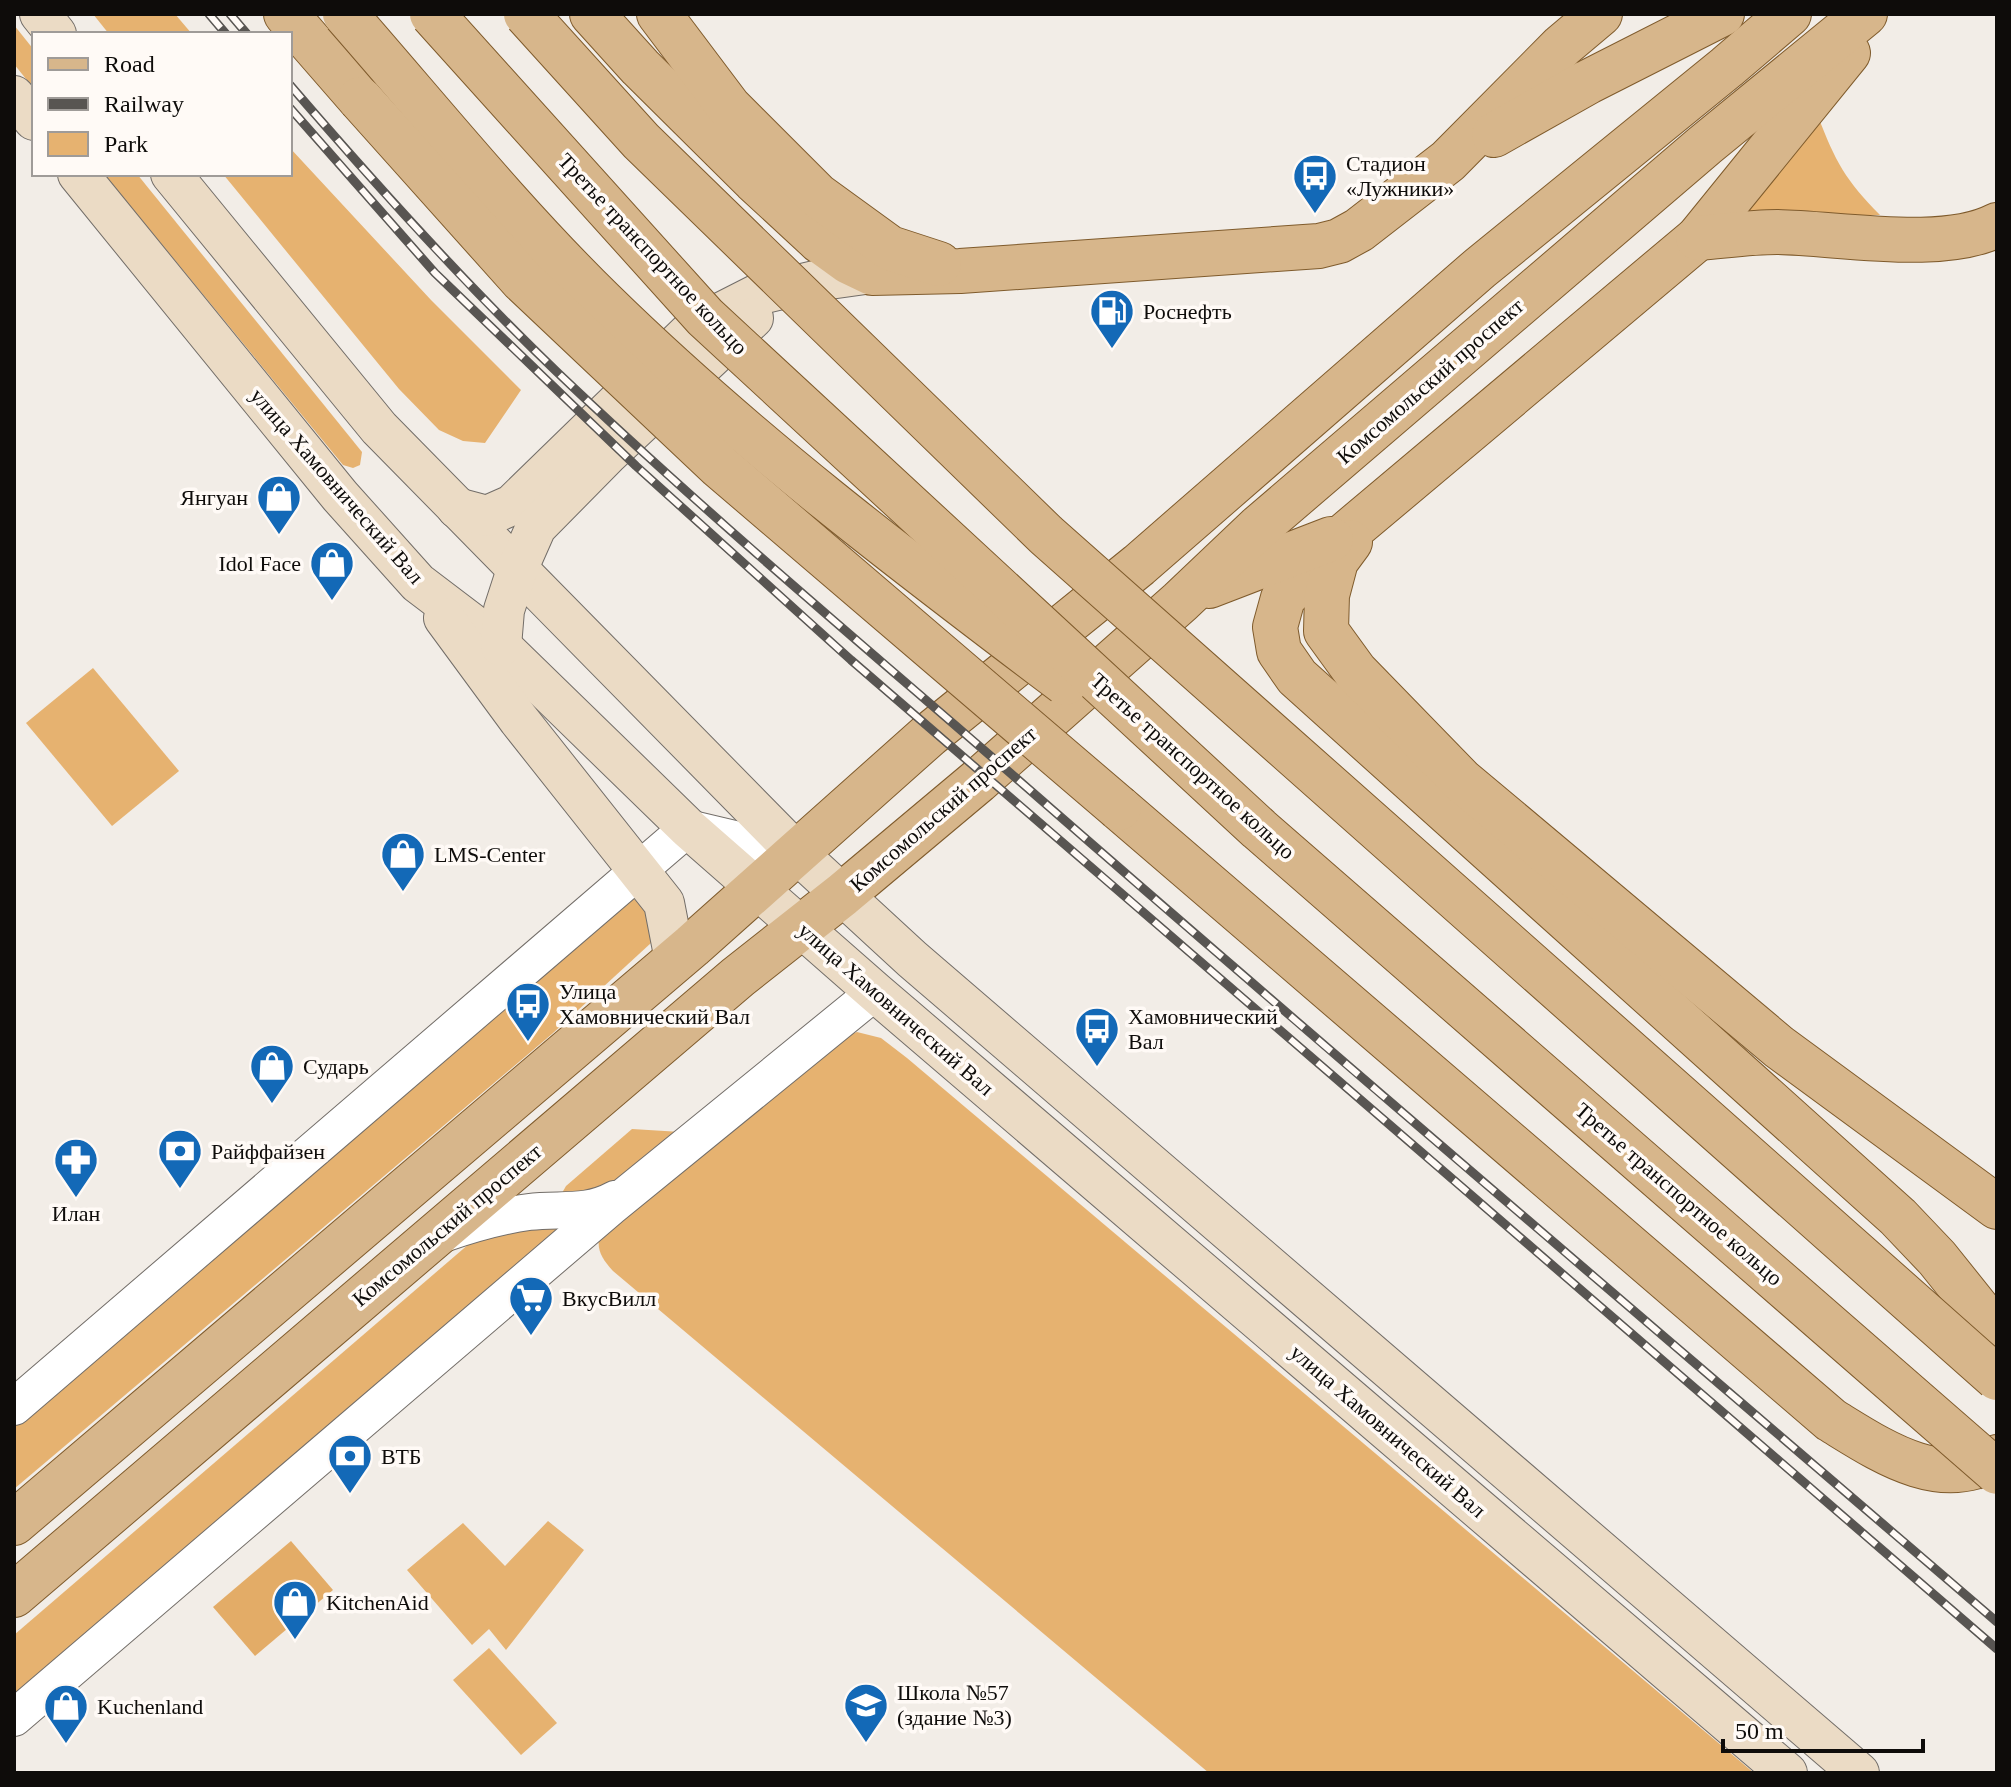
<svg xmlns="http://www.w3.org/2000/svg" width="2011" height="1787" font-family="'Times New Roman',serif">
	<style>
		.green { fill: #e6b270 }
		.forest { fill: #e3ac67 }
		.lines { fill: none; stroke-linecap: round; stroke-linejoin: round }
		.tertiary-casing { stroke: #726d68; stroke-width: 38 }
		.secondary-casing { stroke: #726d68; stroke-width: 42 }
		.primary-casing { stroke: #7f5b2c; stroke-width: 46 }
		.tertiary { stroke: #fff; stroke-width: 36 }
		.secondary { stroke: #ebdbc5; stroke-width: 40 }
		.primary { stroke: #d7b68b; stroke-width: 44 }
		.rail-casing { stroke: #585552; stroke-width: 9 }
		.rail { stroke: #fffaf6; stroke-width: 6; stroke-dasharray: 18; stroke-linecap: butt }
		.primary-bridge-casing { stroke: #7f5b2c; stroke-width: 46; stroke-linecap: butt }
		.primary-bridge { stroke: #d7b68b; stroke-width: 44 }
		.labels { text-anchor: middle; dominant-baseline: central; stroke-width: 7; stroke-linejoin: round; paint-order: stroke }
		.poi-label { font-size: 22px; fill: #0e0c0a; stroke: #fffaf6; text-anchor: start }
		.street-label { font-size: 22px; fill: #0e0c0a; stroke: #fffaf6 }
	</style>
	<rect width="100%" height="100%" fill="#f2ede7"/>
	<g class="green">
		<path d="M 93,14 L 175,14 L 192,34 L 109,34 Z"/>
		<path d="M 14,25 L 34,50 L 34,89 L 14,64 Z"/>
		<path d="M 1818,116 C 1835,161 1846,181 1880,215 L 1752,215 L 1727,221 Z"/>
		<path d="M 290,148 L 431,300 L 521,390 L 485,443 L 463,441 L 439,430 L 399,389 L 223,174 L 290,174 Z"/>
		<path d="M 104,174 L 137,174 L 362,452 L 360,465 L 353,468 L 343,465 Z"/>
		<path d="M 93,668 L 179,771 L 112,826 L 26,723 Z"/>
		<path d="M 630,899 L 642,900 L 659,929 L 651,943 L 552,1034 L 14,1489 L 14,1422 Z"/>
		<path d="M 857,1032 L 881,1038 L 907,1058 L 1754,1773 L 1209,1773 L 613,1271 C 601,1258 595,1248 601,1231 L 824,1045 Z"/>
		<path d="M 632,1129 L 681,1132 L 597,1195 L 562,1193 L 566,1186 Z"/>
		<path d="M 570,1224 L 14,1697 L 14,1635 L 484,1231 Z"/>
		<path d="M 548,1521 L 584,1550 L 506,1650 L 489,1629 L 472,1645 L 407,1570 L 463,1523 L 505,1566 Z"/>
		<path d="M 489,1648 L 557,1723 L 521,1755 L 453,1680 Z"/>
	</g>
	<path class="forest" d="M 291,1541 L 333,1590 L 255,1656 L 213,1607 Z"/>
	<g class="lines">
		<g class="tertiary-casing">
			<g id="tertiary">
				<path d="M 443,1234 C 472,1224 499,1216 529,1212 C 559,1208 586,1215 615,1199"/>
				<path d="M 14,1407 L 688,828 L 798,854"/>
				<path d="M 14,1718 L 611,1207 L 875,992"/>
			</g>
		</g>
		<g class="secondary-casing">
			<g id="secondary">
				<path d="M 40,14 L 56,34"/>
				<path d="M 14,96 L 34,120"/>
				<path d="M 78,174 L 340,496 L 418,583 L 501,646 L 688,828 L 875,992 L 1787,1773"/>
				<path d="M 171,174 L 379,428 L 798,854 L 912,959 L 1859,1773"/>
				<path d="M 457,508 L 487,516 L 512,505 L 697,325 L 756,295 L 815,281 L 872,273"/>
				<path d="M 444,618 L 519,720 L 664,903 L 675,960"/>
				<path d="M 501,646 L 504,610 L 517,570 L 536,527 L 607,455 L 753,318"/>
			</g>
		</g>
		<g class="primary-casing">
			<g id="primary">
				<path d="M 286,14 L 360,99"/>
				<path d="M 592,14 L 640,67 L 754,180 L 820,241 L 849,262 L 872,273 L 960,271 L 1319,246 L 1339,241 L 1359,230 L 1448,161 L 1562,46 L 1600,14"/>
				<path d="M 659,14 L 729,107 L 817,195 L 890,248 L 939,264"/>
				<path d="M 1848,53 L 1698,238 L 1346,534 L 1283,598 L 1275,627 L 1279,651 L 1297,677 L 1898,1217 L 1937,1258 L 1997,1333"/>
				<path d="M 1494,135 L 1588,82 L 1722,14"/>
				<path d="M 1698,238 C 1724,236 1751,232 1777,232 C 1839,233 1943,253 1997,225"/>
				<path d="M 1350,542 L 1336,561 L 1327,595 L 1326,631 L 1355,671 L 1461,780 L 1779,1047 L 1997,1207"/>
				<path d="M 1209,586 L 1331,539"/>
				<path d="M 1119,808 L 1831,1420 C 1880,1450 1940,1492 1997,1457"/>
				<path d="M 14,1523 L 692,946 L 929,735 L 1139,565 L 1480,268 L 1727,67 L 1789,14"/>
				<path d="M 14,1595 L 738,977 L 842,895 L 978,781 L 1180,602 L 1259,527 L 1705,145 L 1865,14"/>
			</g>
		</g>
		<use href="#tertiary" class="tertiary"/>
		<use href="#secondary" class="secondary"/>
		<use href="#primary" class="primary"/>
		<g class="rail-casing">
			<g id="rail">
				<path d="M 209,14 L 226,34"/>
				<path d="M 230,14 L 247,34"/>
				<path d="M 290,85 C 375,184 463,282 557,372 C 705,513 862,644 1016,778 C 1341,1062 1670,1341 1997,1622"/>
				<path d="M 290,108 L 435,273 L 636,466 L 851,660 L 1997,1649"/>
			</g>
		</g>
		<use href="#rail" class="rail"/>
		<g class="primary-bridge-casing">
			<g id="primary-bridge">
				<path d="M 345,14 C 430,111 511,212 603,302 C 746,442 906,563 1065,683"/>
				<path d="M 432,14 L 705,317 L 1259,829 L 1997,1472"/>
				<path d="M 526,14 L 641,141 L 1046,535 L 1997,1378"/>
				<path d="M 360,99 L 522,280 L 719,466 L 1119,808"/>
			</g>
		</g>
		<use href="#primary-bridge" class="primary-bridge"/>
	</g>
	<defs>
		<g id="bus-pin" transform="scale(2.3)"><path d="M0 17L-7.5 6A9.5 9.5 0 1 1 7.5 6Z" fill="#1369b7" stroke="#fffaf6"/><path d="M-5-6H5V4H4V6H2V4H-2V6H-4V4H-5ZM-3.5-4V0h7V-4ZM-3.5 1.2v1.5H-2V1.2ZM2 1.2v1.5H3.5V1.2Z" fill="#fff"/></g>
		<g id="fuel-pin" transform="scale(2.3)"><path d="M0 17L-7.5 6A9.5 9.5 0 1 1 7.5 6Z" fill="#1369b7" stroke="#fffaf6"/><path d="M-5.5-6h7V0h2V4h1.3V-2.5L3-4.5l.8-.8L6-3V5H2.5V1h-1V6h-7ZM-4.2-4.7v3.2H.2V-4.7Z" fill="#fff"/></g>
		<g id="shop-pin" transform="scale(2.3)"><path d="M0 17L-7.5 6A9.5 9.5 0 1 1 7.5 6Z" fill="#1369b7" stroke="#fffaf6"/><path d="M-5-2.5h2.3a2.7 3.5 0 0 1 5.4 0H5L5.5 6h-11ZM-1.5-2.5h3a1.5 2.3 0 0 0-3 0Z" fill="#fff"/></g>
		<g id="bank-pin" transform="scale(2.3)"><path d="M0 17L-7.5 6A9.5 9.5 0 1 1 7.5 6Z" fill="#1369b7" stroke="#fffaf6"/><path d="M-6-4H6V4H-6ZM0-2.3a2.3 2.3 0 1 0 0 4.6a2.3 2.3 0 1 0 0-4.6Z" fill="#fff"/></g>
		<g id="pharmacy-pin" transform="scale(2.3)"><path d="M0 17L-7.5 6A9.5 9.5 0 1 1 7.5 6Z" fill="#1369b7" stroke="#fffaf6"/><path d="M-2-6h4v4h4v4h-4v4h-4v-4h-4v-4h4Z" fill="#fff"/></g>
		<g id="supermarket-pin" transform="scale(2.3)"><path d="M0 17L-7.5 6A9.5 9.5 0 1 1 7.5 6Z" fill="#1369b7" stroke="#fffaf6"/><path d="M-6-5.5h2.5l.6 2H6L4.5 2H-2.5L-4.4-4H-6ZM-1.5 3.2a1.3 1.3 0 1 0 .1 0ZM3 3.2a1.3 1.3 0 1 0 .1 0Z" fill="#fff"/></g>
		<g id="school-pin" transform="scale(2.3)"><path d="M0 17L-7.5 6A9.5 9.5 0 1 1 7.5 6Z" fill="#1369b7" stroke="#fffaf6"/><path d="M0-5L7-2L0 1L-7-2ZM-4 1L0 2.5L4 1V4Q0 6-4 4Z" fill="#fff"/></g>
	</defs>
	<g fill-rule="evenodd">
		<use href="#bus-pin" x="1315" y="176"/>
		<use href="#fuel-pin" x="1112" y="311"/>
		<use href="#shop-pin" x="279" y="497"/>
		<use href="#shop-pin" x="332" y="563"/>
		<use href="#shop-pin" x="403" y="854"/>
		<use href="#bus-pin" x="528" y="1004"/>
		<use href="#bus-pin" x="1097" y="1029"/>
		<use href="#shop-pin" x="272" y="1066"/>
		<use href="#bank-pin" x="180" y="1151"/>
		<use href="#pharmacy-pin" x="76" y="1160"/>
		<use href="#supermarket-pin" x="531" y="1298"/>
		<use href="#bank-pin" x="350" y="1456"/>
		<use href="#shop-pin" x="295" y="1602"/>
		<use href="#school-pin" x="866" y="1705"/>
		<use href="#shop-pin" x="66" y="1706"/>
	</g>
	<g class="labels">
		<g class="poi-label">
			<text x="1346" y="163">Стадион<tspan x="1346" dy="25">«Лужники»</tspan></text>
			<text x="1143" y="311">Роснефть</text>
			<text x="248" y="497" text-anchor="end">Янгуан</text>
			<text x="301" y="563" text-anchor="end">Idol Face</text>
			<text x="434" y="854">LMS-Center</text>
			<text x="559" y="991">Улица<tspan x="559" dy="25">Хамовнический Вал</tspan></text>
			<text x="1128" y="1016">Хамовнический<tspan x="1128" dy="25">Вал</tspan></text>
			<text x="303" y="1066">Сударь</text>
			<text x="211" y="1151">Райффайзен</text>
			<text x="76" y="1213" text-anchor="middle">Илан</text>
			<text x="562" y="1298">ВкусВилл</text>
			<text x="381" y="1456">ВТБ</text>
			<text x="326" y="1602">KitchenAid</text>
			<text x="897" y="1692">Школа №57<tspan x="897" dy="25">(здание №3)</tspan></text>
			<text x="97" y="1706">Kuchenland</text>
		</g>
		<g class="street-label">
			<text transform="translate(653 254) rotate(47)">Третье транспортное кольцо</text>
			<text transform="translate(1430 381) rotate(-41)">Комсомольский проспект</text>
			<text transform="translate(337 486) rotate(49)">улица Хамовнический Вал</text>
			<text transform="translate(1193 766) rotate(42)">Третье транспортное кольцо</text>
			<text transform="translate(943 809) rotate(-41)">Комсомольский проспект</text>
			<text transform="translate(896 1009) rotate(41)">улица Хамовнический Вал</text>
			<text transform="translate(1679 1194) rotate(41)">Третье транспортное кольцо</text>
			<text transform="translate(447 1225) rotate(-40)">Комсомольский проспект</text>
			<text transform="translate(1388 1431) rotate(41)">улица Хамовнический Вал</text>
		</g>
	</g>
	<rect width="2011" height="1787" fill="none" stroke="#0e0c0a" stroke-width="32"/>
	<rect x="32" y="32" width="260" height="144" fill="#fffaf6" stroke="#9f9b98" stroke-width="2"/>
	<rect x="48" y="58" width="40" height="12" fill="#d7b68b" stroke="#9f9b98" stroke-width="2"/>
	<text x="104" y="72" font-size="24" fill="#0e0c0a">Road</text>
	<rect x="48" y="98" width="40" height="12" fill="#585552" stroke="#9f9b98" stroke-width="2"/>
	<text x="104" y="112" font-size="24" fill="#0e0c0a">Railway</text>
	<rect x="48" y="132" width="40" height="24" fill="#e6b270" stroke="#9f9b98" stroke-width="2"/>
	<text x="104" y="152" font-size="24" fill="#0e0c0a">Park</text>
	<path d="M1723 1739v12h200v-12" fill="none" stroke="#0e0c0a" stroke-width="4"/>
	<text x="1735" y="1739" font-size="24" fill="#0e0c0a" stroke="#fffaf6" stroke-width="6" paint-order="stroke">50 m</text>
</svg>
